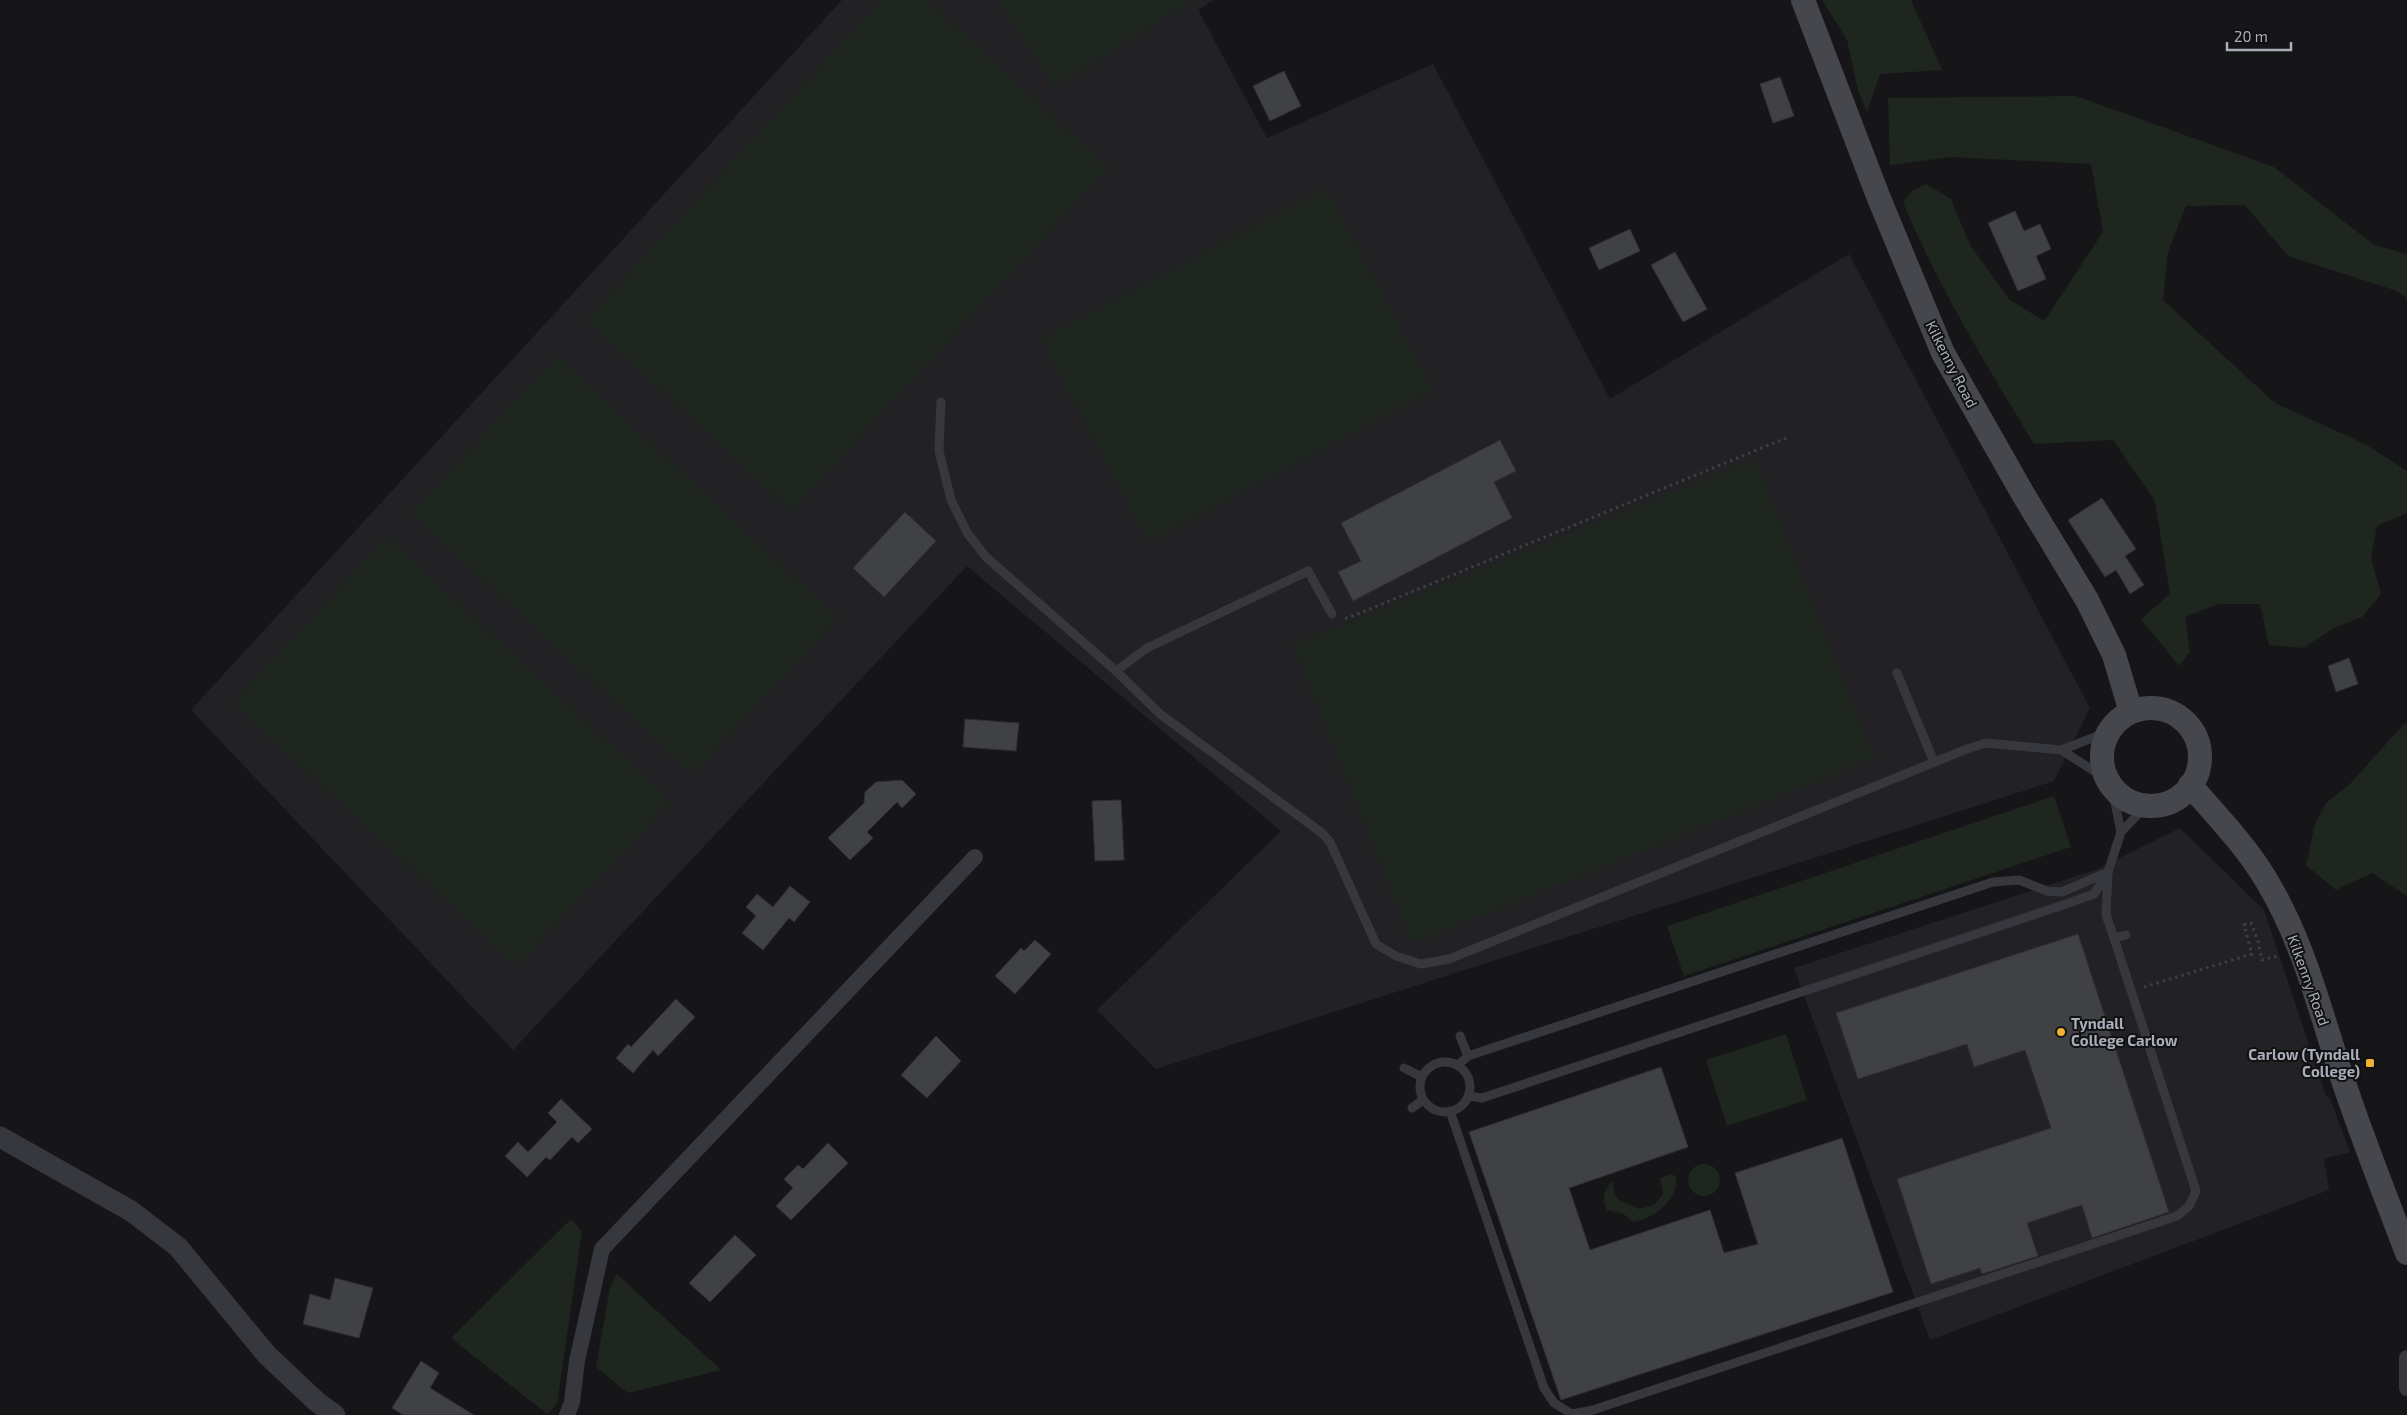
<svg xmlns="http://www.w3.org/2000/svg" width="2407" height="1415" font-family="'Exo 2',sans-serif">
	<style>
		.built { fill: #222225 }
		.green { fill: #1e261f }
		.building { fill: #404145; stroke: #303034 }
		.lines { fill: none; stroke-linecap: round; stroke-linejoin: round }
		.path { stroke: #3d3f44; stroke-width: 3; stroke-dasharray: 2.5 4; stroke-linecap: butt }
		.service { stroke: #37383d; stroke-width: 9 }
		.minor { stroke: #37383d; stroke-width: 16 }
		.tertiary { stroke: #37383d; stroke-width: 21 }
		.secondary { stroke: #45474d; stroke-width: 24 }
		.poi-dot { fill: #f2b134; stroke: #111113; stroke-width: 2 }
		.labels { text-anchor: middle; dominant-baseline: central; stroke-width: 4; stroke-linejoin: round; paint-order: stroke }
		.street-label { font-size: 15px; fill: #a8adb8; stroke: #111113 }
		.poi-label { font-size: 15px; font-weight: bold; fill: #a8adb8; stroke: #111113; text-anchor: start }
	</style>
	<rect width="100%" height="100%" fill="#161618"/>
	<g class="built">
		<path d="M 842,0 L 1214,0 L 1198,10 L 1267,138 L 1433,64 L 1610,399 L 1849,254 L 2090,708 L 2054,781 L 1156,1069 L 1097,1010 L 1281,831 L 967,566 L 513,1050 L 191,710 Z"/>
		<path d="M 2180,828 L 2264,910 L 2326,1096 L 2330,1098 L 2350,1152 L 2324,1159 L 2329,1190 L 1930,1340 L 1794,968 L 2095,870 Z"/>
	</g>
	<g class="green">
		<path d="M 882,0 L 927,0 L 1108,168 L 791,511 L 586,320 Z"/>
		<path d="M 998,0 L 1192,0 L 1054,88 Z"/>
		<path d="M 1822,0 L 1911,0 L 1942,70 L 1880,74 L 1867,112 L 1858,90 L 1847,40 Z"/>
		<path d="M 2076,96 L 2274,167 L 2374,245 L 2407,254 L 2407,298 L 2394,290 L 2288,256 L 2245,205 L 2186,206 L 2168,252 L 2163,300 L 2275,403 L 2365,444 L 2407,471 L 2407,513 L 2377,526 L 2371,558 L 2381,594 L 2362,617 L 2334,628 L 2303,648 L 2269,645 L 2260,604 L 2218,604 L 2185,617 L 2190,652 L 2179,666 L 2141,619 L 2170,594 L 2155,501 L 2113,440 L 2034,444 C 1987,366 1938,287 1903,202 L 1913,190 L 1926,184 L 1951,199 L 1970,245 L 2009,299 L 2044,321 L 2103,232 L 2091,164 L 1952,157 L 1890,165 L 1888,98 Z"/>
		<path d="M 1326,188 L 1433,390 L 1148,542 L 1041,339 Z"/>
		<path d="M 557,356 L 838,618 L 693,774 L 411,513 Z"/>
		<path d="M 1755,459 L 1874,758 L 1412,943 L 1293,645 Z"/>
		<path d="M 387,537 L 671,801 L 517,966 L 233,703 Z"/>
		<path d="M 2404,724 L 2407,724 L 2407,896 L 2372,873 L 2336,890 L 2306,865 L 2315,824 L 2326,803 L 2351,783 Z"/>
		<path d="M 2054,796 L 2071,847 L 1684,976 L 1667,926 Z"/>
		<path d="M 1786,1034 L 1807,1100 L 1727,1126 L 1706,1060 Z"/>
		<circle cx="1704" cy="1180" r="16"/>
		<path d="M 1672,1174 L 1676,1178 C 1679,1200 1652,1220 1632,1222 L 1624,1214 L 1607,1210 C 1601,1199 1605,1188 1613,1180 L 1614,1193 L 1618,1199 L 1639,1209 L 1654,1205 L 1663,1194 L 1660,1178 Z"/>
		<path d="M 571,1219 L 582,1232 L 557,1404 L 547,1414 L 451,1338 Z"/>
		<path d="M 617,1274 L 721,1370 L 628,1393 L 596,1367 L 610,1287 Z"/>
	</g>
	<g class="building">
		<path d="M 1284,71 L 1301,106 L 1270,121 L 1253,86 Z"/>
		<path d="M 1780,77 L 1794,116 L 1773,123 L 1760,84 Z"/>
		<path d="M 2015,211 L 2024,231 L 2040,224 L 2051,249 L 2036,256 L 2046,279 L 2018,291 L 1988,223 Z"/>
		<path d="M 1630,229 L 1640,251 L 1599,270 L 1589,248 Z"/>
		<path d="M 1675,252 L 1707,309 L 1683,322 L 1651,265 Z"/>
		<path d="M 1500,440 L 1516,471 L 1494,482 L 1512,518 L 1353,601 L 1338,572 L 1361,561 L 1341,523 Z"/>
		<path d="M 2102,498 L 2136,549 L 2125,556 L 2144,585 L 2130,594 L 2116,570 L 2105,577 L 2068,520 Z"/>
		<path d="M 905,512 L 936,541 L 884,597 L 853,568 Z"/>
		<path d="M 2349,658 L 2358,684 L 2336,692 L 2328,666 Z"/>
		<path d="M 965,719 L 1019,723 L 1016,751 L 963,747 Z"/>
		<path d="M 902,780 L 916,794 L 902,808 L 897,802 L 867,832 L 873,838 L 850,860 L 828,838 L 864,803 L 865,792 L 876,782 Z"/>
		<path d="M 1121,800 L 1124,860 L 1095,861 L 1092,801 Z"/>
		<path d="M 790,886 L 810,902 L 794,922 L 789,918 L 763,950 L 742,933 L 756,916 L 746,907 L 757,894 L 773,907 Z"/>
		<path d="M 2078,934 L 2169,1212 L 2092,1238 L 2082,1205 L 2027,1223 L 2038,1256 L 1982,1274 L 1980,1268 L 1931,1284 L 1897,1179 L 2051,1128 L 2025,1050 L 1974,1067 L 1967,1044 L 1858,1079 L 1836,1013 Z"/>
		<path d="M 1035,940 L 1051,954 L 1015,994 L 995,976 L 1021,948 L 1024,951 Z"/>
		<path d="M 676,999 L 695,1017 L 658,1056 L 653,1050 L 633,1073 L 616,1058 L 628,1044 L 631,1047 Z"/>
		<path d="M 936,1036 L 961,1061 L 927,1098 L 901,1075 Z"/>
		<path d="M 1661,1067 L 1688,1147 L 1569,1188 L 1590,1250 L 1710,1210 L 1724,1253 L 1758,1244 L 1735,1173 L 1842,1138 L 1893,1292 L 1561,1400 L 1469,1132 Z"/>
		<path d="M 561,1099 L 592,1129 L 578,1143 L 572,1137 L 550,1160 L 546,1157 L 527,1177 L 505,1156 L 518,1142 L 528,1152 L 557,1122 L 548,1113 Z"/>
		<path d="M 828,1143 L 848,1163 L 791,1220 L 776,1206 L 793,1188 L 784,1179 L 798,1165 L 803,1169 Z"/>
		<path d="M 735,1235 L 756,1255 L 710,1302 L 689,1283 Z"/>
		<path d="M 335,1278 L 373,1288 L 359,1338 L 303,1324 L 310,1294 L 330,1300 Z"/>
		<path d="M 421,1361 L 439,1373 L 430,1388 L 474,1415 L 403,1415 L 392,1408 Z"/>
	</g>
	<g class="lines">
		<g class="path">
			<path d="M 1345,618 L 1348,618 L 1786,438"/>
			<path d="M 2144,987 L 2252,954 L 2244,925 L 2251,923 L 2258,941 L 2262,960 L 2278,956"/>
		</g>
		<g class="service">
			<path d="M 941,402 L 939,451 L 951,500 L 968,534 L 986,557 L 1116,671 L 1160,714 L 1322,833 L 1330,842 L 1376,944 L 1396,956 L 1421,964 L 1449,959 L 1967,749 L 1986,743 L 2061,750 L 2107,779"/>
			<path d="M 1116,671 L 1147,648 L 1308,571 L 1332,614"/>
			<path d="M 1897,673 L 1934,762"/>
			<path d="M 2061,750 L 2108,732"/>
			<path d="M 2112,788 L 2121,832"/>
			<path d="M 2126,935 L 2114,938 L 2106,915 L 2108,872 L 2121,832 L 2146,806"/>
			<path d="M 1460,1036 L 1468,1056"/>
			<circle cx="1445" cy="1087" r="25"/>
			<path d="M 1458,1065 L 1468,1056 L 1993,882 L 2019,880 L 2047,891 L 2062,892 L 2108,872"/>
			<path d="M 1404,1068 L 1422,1077"/>
			<path d="M 1468,1096 L 1482,1098 L 2063,905 L 2094,894 L 2108,872"/>
			<path d="M 1412,1108 L 1423,1100"/>
			<path d="M 1450,1111 L 1544,1388 L 1554,1403 L 1572,1414 L 1593,1410 L 2177,1216 L 2189,1206 L 2196,1191 L 2114,938"/>
		</g>
		<g class="minor">
			<path d="M 2407,1358 L 2407,1388"/>
			<path d="M 567,1415 L 572,1402 L 577,1361 L 602,1249 L 975,857"/>
		</g>
		<path class="tertiary" d="M 0,1137 L 131,1211 L 178,1247 L 267,1355 L 317,1402 L 335,1415"/>
		<g class="secondary">
			<path d="M 1803,0 L 1878,196 L 1943,353 L 2023,494 L 2087,600 L 2114,655 L 2131,712"/>
			<circle cx="2151" cy="757" r="49"/>
			<path d="M 2190,785 C 2218,817 2247,847 2268,883 C 2302,940 2319,1006 2339,1068 C 2359,1130 2384,1192 2407,1253"/>
		</g>
	</g>
	<g class="poi-dot">
		<circle cx="2061" cy="1032" r="5"/>
		<rect x="2365" y="1058" width="10" height="10" rx="2.5"/>
	</g>
	<g class="labels">
		<g class="street-label">
			<text transform="translate(1952 364) rotate(63)">Kilkenny Road</text>
			<text transform="translate(2309 980) rotate(70)">Kilkenny Road</text>
		</g>
		<g class="poi-label">
			<text x="2071" y="1023">Tyndall<tspan x="2071" dy="17">College Carlow</tspan></text>
			<text x="2360" y="1054" text-anchor="end">Carlow (Tyndall<tspan x="2360" dy="17">College)</tspan></text>
		</g>
	</g>
	<path d="M2227 42v8h64v-8" fill="none" stroke="#a8adb8" stroke-width="2.5"/>
	<text x="2234" y="42" font-size="15" fill="#a8adb8" stroke="#111113" stroke-width="4" paint-order="stroke">20 m</text>
</svg>
